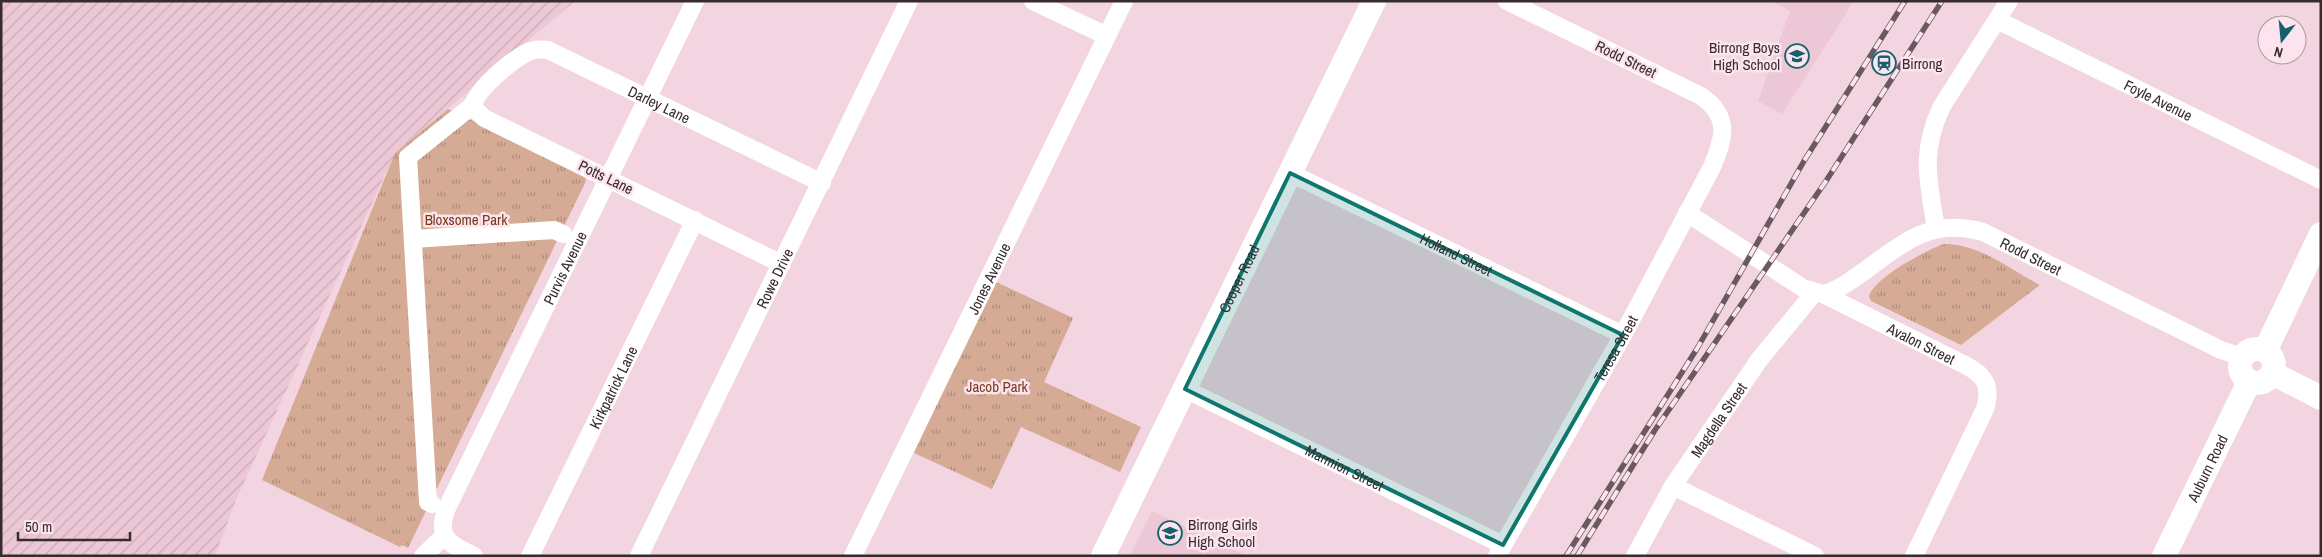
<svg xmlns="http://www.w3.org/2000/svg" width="2322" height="557" font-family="'Archivo Narrow',sans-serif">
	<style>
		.built { fill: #ecc7d6 }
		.industrial { fill: url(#industrial-furrows) }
		.park { fill: url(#park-tufts) }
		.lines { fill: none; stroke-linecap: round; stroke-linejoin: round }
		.street { stroke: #fff; stroke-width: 18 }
		.secondary { stroke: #fff; stroke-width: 24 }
		.rail-casing { stroke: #6a5960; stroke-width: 5.5 }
		.rail { stroke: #fce4ee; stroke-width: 4; stroke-dasharray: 11; stroke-linecap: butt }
		.marked { fill: #0f766e; fill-opacity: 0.2; stroke: #0f766e; stroke-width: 4; stroke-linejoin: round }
		.labels { text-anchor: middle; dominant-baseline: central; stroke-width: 5; stroke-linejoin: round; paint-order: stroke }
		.poi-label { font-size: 15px; fill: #372b30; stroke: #fce4ee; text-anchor: start }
		.street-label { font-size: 15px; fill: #372b30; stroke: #fce4ee }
		.park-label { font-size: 15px; fill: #773a17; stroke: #fce4ee }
	</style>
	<defs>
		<pattern id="industrial-furrows" width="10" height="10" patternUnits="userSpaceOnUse" patternTransform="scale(1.25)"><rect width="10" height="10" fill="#ecc7d6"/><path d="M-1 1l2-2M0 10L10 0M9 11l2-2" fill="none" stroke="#cbabb8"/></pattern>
		<pattern id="park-tufts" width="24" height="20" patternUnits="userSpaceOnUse" patternTransform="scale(1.25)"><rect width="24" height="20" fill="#d6ab95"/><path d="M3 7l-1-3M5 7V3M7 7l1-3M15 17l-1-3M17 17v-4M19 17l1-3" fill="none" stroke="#ae8b7a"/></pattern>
	</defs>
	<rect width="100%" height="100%" fill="#f3d5e1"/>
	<g class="built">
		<path d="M 1771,1 L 1854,1 L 1782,114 L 1758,101 L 1790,11 Z"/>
		<path d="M 1152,511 L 1247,556 L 1130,556 Z"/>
	</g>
	<path class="industrial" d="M 1,1 L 575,1 L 395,153 L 236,500 L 215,556 L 1,556 Z"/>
	<g class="park">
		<path d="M 448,109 L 584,173 L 586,181 L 408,548 L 402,545 L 400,547 L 262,480 L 395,153 Z"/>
		<path d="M 1944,244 C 1978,243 2011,270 2040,285 L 1961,345 L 1871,301 L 1869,297 C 1872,279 1926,250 1944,244 Z"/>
		<path d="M 994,281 L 1073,318 L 1044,382 L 1141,427 L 1120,472 L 1021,427 L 992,489 L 914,453 Z"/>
	</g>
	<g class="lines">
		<g class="street">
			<path d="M 1033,1 L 1107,36"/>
			<path id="s1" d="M 1997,20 L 2321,180"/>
			<path id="s2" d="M 1290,173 L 1623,335"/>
			<path id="s3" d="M 1687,213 L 1803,288 L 1823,294 L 1965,365 C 1985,375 1992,386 1985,409 L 1914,556"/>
			<path d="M 1936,228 C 1928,180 1920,152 1942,106 L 2009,1"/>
			<path d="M 413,239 L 554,230 L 563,234"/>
			<path id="s4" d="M 782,264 L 484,118 L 473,107 C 474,91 511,61 526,53 C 533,49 540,49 548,50 L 822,183"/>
			<path id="s5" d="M 1823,294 C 1839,290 1850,281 1863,272 C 1903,243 1931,217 1983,232 L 2221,350 L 2243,357"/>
			<path id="s6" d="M 1185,389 L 1503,545"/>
			<path d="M 1673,486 L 1815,556"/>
			<path d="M 432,504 L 428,502 L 408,157 L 473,105"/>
			<path d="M 423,556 L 444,536"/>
			<path id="s7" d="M 474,556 C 450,544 436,539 446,510 L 695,1"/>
			<path id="s8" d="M 530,556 L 695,220"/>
			<path id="s9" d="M 639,556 L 909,1"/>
			<path id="s10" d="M 853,556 L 1124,1"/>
			<path id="s11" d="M 1497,556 L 1623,335 L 1712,167 C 1724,138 1731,117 1701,96 L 1507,1"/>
			<path id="s12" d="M 1635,556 L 1673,486 L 1759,360 L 1814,293"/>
		</g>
		<g class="secondary">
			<circle cx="2257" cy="366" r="17"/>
			<path d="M 2265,351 L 2321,234"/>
			<path d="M 2272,373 L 2321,398"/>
			<path id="s13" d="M 1103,556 L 1374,1"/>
			<path id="s14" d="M 2164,556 L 2249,382"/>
		</g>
		<g class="rail-casing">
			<g id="rail">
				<path d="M 1566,556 L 1698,347 L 1804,161 L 1905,1"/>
				<path d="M 1577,556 L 1655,430 L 1826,181 L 1942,1"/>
			</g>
		</g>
		<use href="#rail" class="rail"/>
	</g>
	<path class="marked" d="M 1290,173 L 1623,335 L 1503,545 L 1185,389 Z"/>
	<defs>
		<g id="school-ring" transform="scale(1.25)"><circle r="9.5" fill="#fce4ee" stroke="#14606d" stroke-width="1.5"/><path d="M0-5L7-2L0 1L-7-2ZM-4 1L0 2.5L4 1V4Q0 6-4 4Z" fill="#14606d"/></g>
		<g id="station-ring" transform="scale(1.25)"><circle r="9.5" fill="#fce4ee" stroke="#14606d" stroke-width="1.5"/><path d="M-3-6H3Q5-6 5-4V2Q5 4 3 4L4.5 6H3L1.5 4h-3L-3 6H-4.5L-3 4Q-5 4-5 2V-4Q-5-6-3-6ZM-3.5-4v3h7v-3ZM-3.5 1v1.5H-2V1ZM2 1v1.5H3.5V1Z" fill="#14606d"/></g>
	</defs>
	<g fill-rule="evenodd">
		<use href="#school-ring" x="1797" y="56"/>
		<use href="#station-ring" x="1884" y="63"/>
		<use href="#school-ring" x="1170" y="533"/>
	</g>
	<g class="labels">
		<g class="poi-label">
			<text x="1780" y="47" text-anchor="end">Birrong Boys<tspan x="1780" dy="17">High School</tspan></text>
			<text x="1902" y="63">Birrong</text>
			<text x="1188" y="524">Birrong Girls<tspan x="1188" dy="17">High School</tspan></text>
		</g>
		<g class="street-label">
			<text transform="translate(1626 59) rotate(26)">Rodd Street</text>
			<text stroke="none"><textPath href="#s1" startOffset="180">Foyle Avenue</textPath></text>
			<text stroke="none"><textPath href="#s4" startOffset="571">Darley Lane</textPath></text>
			<text transform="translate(606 177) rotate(26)">Potts Lane</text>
			<text stroke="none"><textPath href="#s2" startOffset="185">Holland Street</textPath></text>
			<text stroke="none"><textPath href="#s5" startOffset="232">Rodd Street</textPath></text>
			<text stroke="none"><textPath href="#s7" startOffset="332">Purvis Avenue</textPath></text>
			<text stroke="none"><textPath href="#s10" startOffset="309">Jones Avenue</textPath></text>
			<text stroke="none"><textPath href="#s9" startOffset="309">Rowe Drive</textPath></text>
			<text stroke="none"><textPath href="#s13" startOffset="309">Cooper Road</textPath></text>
			<text stroke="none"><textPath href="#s3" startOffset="269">Avalon Street</textPath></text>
			<text stroke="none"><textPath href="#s11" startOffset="239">Teresa Street</textPath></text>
			<text stroke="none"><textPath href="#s8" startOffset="188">Kirkpatrick Lane</textPath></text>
			<text stroke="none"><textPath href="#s12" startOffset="160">Magdella Street</textPath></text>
			<text stroke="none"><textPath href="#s6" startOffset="178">Marmion Street</textPath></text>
			<text stroke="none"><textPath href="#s14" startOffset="98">Auburn Road</textPath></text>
		</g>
		<g class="park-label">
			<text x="466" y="219">Bloxsome Park</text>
			<text x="997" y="386">Jacob Park</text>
		</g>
	</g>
	<rect width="2322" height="557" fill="none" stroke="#372b30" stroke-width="5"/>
	<g transform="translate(2282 40) rotate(196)"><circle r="24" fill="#fce4ee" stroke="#ad9aa2"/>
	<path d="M0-4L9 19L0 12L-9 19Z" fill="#14606d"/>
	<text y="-8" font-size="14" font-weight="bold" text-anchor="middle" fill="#372b30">N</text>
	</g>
	<path d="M18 532v8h112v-8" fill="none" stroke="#372b30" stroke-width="2.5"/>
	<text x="25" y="532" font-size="15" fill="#372b30" stroke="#fce4ee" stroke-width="4" paint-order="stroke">50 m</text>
</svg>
